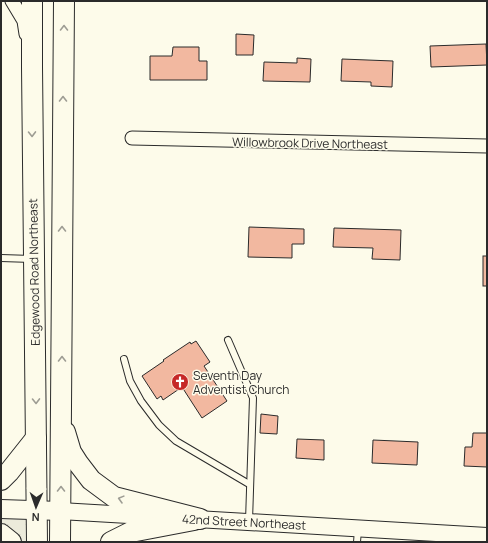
<svg xmlns="http://www.w3.org/2000/svg" width="488" height="543" font-family="Manrope,sans-serif">
	<style>
		.grass { fill: url(#grass-tufts); stroke: #74746e }
		.building { fill: #f2b8a0; stroke: #2b2b2b }
		.lines { fill: none; stroke-linecap: round; stroke-linejoin: round }
		.service-casing { stroke: #2b2b2b; stroke-width: 8 }
		.minor-casing { stroke: #2b2b2b; stroke-width: 15 }
		.tertiary-casing { stroke: #2b2b2b; stroke-width: 18 }
		.secondary-casing { stroke: #2b2b2b; stroke-width: 20 }
		.primary-casing { stroke: #2b2b2b; stroke-width: 22 }
		.service { stroke: #fdfbea; stroke-width: 6 }
		.minor { stroke: #fdfbea; stroke-width: 13 }
		.tertiary { stroke: #fdfbea; stroke-width: 16 }
		.secondary { stroke: #fdfbea; stroke-width: 18 }
		.primary { stroke: #fdfbea; stroke-width: 20 }
		.oneway { stroke: #9e9d94 }
		.labels { text-anchor: middle; dominant-baseline: central; stroke-width: 3; stroke-linejoin: round; paint-order: stroke }
		.street-label { font-size: 12px; fill: #2b2b2b; stroke: #fdfbea }
		.poi-label { font-size: 12px; fill: #2b2b2b; stroke: #fdfbea; text-anchor: start }
	</style>
	<defs>
		<pattern id="grass-tufts" width="24" height="20" patternUnits="userSpaceOnUse"><rect width="24" height="20" fill="#ecebdb"/><path d="M3 7l-1-3M5 7V3M7 7l1-3M15 17l-1-3M17 17v-4M19 17l1-3" fill="none" stroke="#cbcabc"/></pattern>
	</defs>
	<rect width="100%" height="100%" fill="#fdfbea"/>
	<path class="grass" d="M 1,509 L 37,511 L 37,542 L 1,542 Z"/>
	<g class="building">
		<path d="M 236,34 L 254,35 L 253,55 L 236,55 Z"/>
		<path d="M 486,44 L 487,65 L 431,67 L 430,46 Z"/>
		<path d="M 173,47 L 199,47 L 199,61 L 207,61 L 207,80 L 150,80 L 150,56 L 172,56 Z"/>
		<path d="M 297,58 L 311,59 L 310,82 L 263,81 L 264,62 L 297,63 Z"/>
		<path d="M 342,59 L 393,61 L 392,87 L 371,86 L 371,82 L 341,81 Z"/>
		<path d="M 249,227 L 304,229 L 304,244 L 292,244 L 292,258 L 248,257 Z"/>
		<path d="M 334,228 L 401,230 L 400,260 L 372,259 L 373,248 L 333,247 Z"/>
		<rect x="483" y="256" width="4" height="30"/>
		<path d="M 196,341 L 210,362 L 204,366 L 227,401 L 202,418 L 182,387 L 163,400 L 161,396 L 157,399 L 142,376 L 164,361 L 163,360 L 190,342 L 191,344 Z"/>
		<path d="M 261,414 L 278,416 L 277,434 L 260,433 Z"/>
		<path d="M 473,433 L 487,433 L 487,467 L 464,466 L 465,447 L 472,447 Z"/>
		<path d="M 297,439 L 324,440 L 324,460 L 296,458 Z"/>
		<path d="M 373,440 L 418,442 L 417,465 L 372,463 Z"/>
	</g>
	<g class="lines">
		<g class="service-casing">
			<g id="service">
				<path d="M 1,258 L 32,259"/>
				<path d="M 228,340 L 253,398 L 249,521"/>
				<path d="M 124,359 L 130,381 L 141,401 L 159,425 L 176,441 L 249,484"/>
				<path d="M 357,542 L 358,530"/>
			</g>
		</g>
		<g class="minor-casing">
			<g id="minor">
				<path d="M 12,1 L 24,21 L 26,34"/>
				<path d="M 132,138 L 487,146"/>
			</g>
		</g>
		<g class="tertiary-casing">
			<path id="tertiary" d="M 60,511 L 487,536"/>
		</g>
		<g class="secondary-casing">
			<path id="secondary" d="M 1,509 L 60,511"/>
		</g>
		<g class="primary-casing">
			<g id="primary">
				<path d="M 32,1 L 32,67 L 37,542"/>
				<path d="M 65,432 L 71,452 L 78,463 L 91,480 L 114,497 L 200,519"/>
				<path d="M 1,480 L 9,472 L 36,438"/>
				<path d="M 1,534 L 11,542"/>
				<path d="M 60,542 L 64,1"/>
				<path d="M 111,542 L 131,532 L 194,520"/>
			</g>
		</g>
		<use href="#service" class="service"/>
		<use href="#minor" class="minor"/>
		<use href="#tertiary" class="tertiary"/>
		<use href="#secondary" class="secondary"/>
		<use href="#primary" class="primary"/>
	</g>
	<defs><path id="oneway-chevron" d="M-2-3.5L2.5 0L-2 3.5" fill="none" stroke-width="1.6" stroke-linecap="round" stroke-linejoin="round"/></defs>
	<g class="oneway">
		<use href="#oneway-chevron" transform="translate(64 28) rotate(-90)"/>
		<use href="#oneway-chevron" transform="translate(63 99) rotate(-90)"/>
		<use href="#oneway-chevron" transform="translate(32 134) rotate(89)"/>
		<use href="#oneway-chevron" transform="translate(62 229) rotate(-90)"/>
		<use href="#oneway-chevron" transform="translate(62 359) rotate(-90)"/>
		<use href="#oneway-chevron" transform="translate(36 401) rotate(89)"/>
		<use href="#oneway-chevron" transform="translate(61 489) rotate(-90)"/>
		<use href="#oneway-chevron" transform="translate(121 499) rotate(-165)"/>
	</g>
	<defs>
		<g id="church-disc" transform="scale(0.9)"><circle r="9.5" fill="#c62828" stroke="#fdfbea"/><path d="M-1.2-6h2.4v3.5h3.3v2.4h-3.3V6h-2.4V-.1h-3.3v-2.4h3.3Z" fill="#fff"/></g>
	</defs>
	<g fill-rule="evenodd">
		<use href="#church-disc" x="180" y="382"/>
	</g>
	<g class="labels">
		<g class="street-label">
			<text transform="translate(310 143) rotate(1)">Willowbrook Drive Northeast</text>
			<text transform="translate(34 272) rotate(-91)">Edgewood Road Northeast</text>
			<text transform="translate(244 522) rotate(3)">42nd Street Northeast</text>
		</g>
		<g class="poi-label">
			<text x="193" y="375">Seventh Day<tspan x="193" dy="14">Adventist Church</tspan></text>
		</g>
	</g>
	<rect width="488" height="543" fill="none" stroke="#2b2b2b" stroke-width="4"/>
	<g transform="translate(36 507) rotate(182)" stroke="#fdfbea" stroke-width="3" paint-order="stroke">
	<path d="M0-3L7 15L0 10L-7 15Z" fill="#2b2b2b"/>
	<text y="-6" font-size="11" font-weight="bold" text-anchor="middle" fill="#2b2b2b">N</text>
	</g>
</svg>
